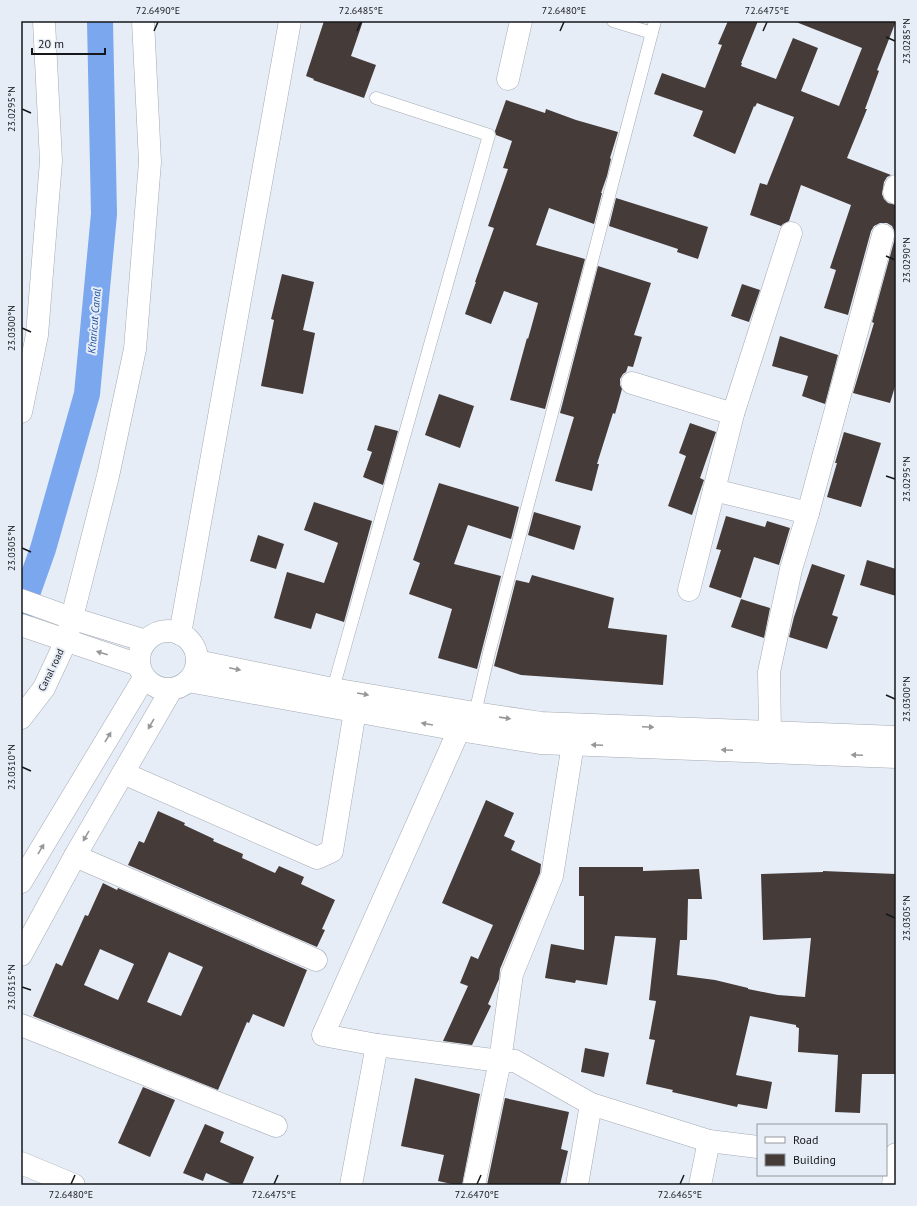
<svg xmlns="http://www.w3.org/2000/svg" width="917" height="1206" font-family="'PT Sans',sans-serif">
	<style>
		.lines { fill: none; stroke-linecap: round; stroke-linejoin: round }
		.canal { stroke: #7aa7ee; stroke-width: 26 }
		.building { fill: #453b39; fill-rule: evenodd }
		.lane-casing { stroke: #a4aab3; stroke-width: 13 }
		.street-casing { stroke: #a4aab3; stroke-width: 23 }
		.secondary-casing { stroke: #a4aab3; stroke-width: 23 }
		.lane { stroke: #fff; stroke-width: 12 }
		.street { stroke: #fff; stroke-width: 22 }
		.secondary { stroke: #fff; stroke-width: 22 }
		.oneway { fill: #969798 }
		.ticks { fill: none; stroke: #15171a; stroke-width: 1.5 }
		.labels { text-anchor: middle; dominant-baseline: central; stroke-width: 4; stroke-linejoin: round; paint-order: stroke }
		.street-label { font-size: 10px; fill: #15171a; stroke: #e7edf7 }
		.water-label { font-size: 11px; font-style: italic; fill: #164b9d; stroke: #e7edf7 }
		.neatline { fill: none; stroke: #15171a; stroke-width: 1.5 }
		.ticks-label { font-size: 10px; text-anchor: middle; fill: #15171a }
	</style>
	<rect width="100%" height="100%" fill="#e7edf7"/>
	<g class="lines">
		<path class="canal" d="M 21,611 L 43,549 L 87,394 L 104,214 L 100,21"/>
	</g>
	<g class="building">
		<path d="M 324,21 L 363,21 L 351,56 L 376,65 L 364,98 L 313,80 L 314,79 L 306,76 Z"/>
		<path d="M 728,21 L 758,21 L 741,63 L 742,63 L 741,66 L 776,79 L 793,38 L 818,48 L 801,91 L 839,106 L 862,48 L 796,22 L 796,21 L 896,21 L 877,70 L 879,71 L 865,109 L 867,109 L 847,158 L 891,175 L 887,177 L 884,182 L 882,194 L 884,199 L 888,203 L 896,205 L 896,383 L 890,403 L 853,393 L 874,323 L 872,322 L 895,238 L 895,232 L 892,226 L 887,223 L 880,223 L 874,226 L 871,231 L 848,315 L 824,308 L 836,270 L 830,268 L 851,205 L 801,185 L 789,221 L 783,224 L 781,226 L 750,215 L 760,183 L 767,185 L 794,117 L 757,103 L 755,107 L 754,106 L 735,154 L 693,136 L 703,111 L 654,94 L 662,73 L 705,88 L 722,45 L 718,44 Z"/>
		<path d="M 506,100 L 545,113 L 546,109 L 576,120 L 618,132 L 610,158 L 611,159 L 607,176 L 601,193 L 602,193 L 594,224 L 549,208 L 536,245 L 585,259 L 545,409 L 510,400 L 527,338 L 528,339 L 538,303 L 504,291 L 491,324 L 465,314 L 476,282 L 475,282 L 494,228 L 488,226 L 508,169 L 503,168 L 512,141 L 496,135 L 495,131 Z"/>
		<path d="M 616,198 L 708,227 L 698,259 L 677,252 L 678,249 L 609,226 Z"/>
		<path d="M 598,266 L 651,283 L 634,335 L 642,337 L 633,367 L 628,366 L 626,372 L 623,374 L 620,379 L 620,385 L 622,389 L 615,414 L 613,413 L 597,464 L 599,464 L 592,491 L 555,481 L 574,417 L 560,413 Z"/>
		<path d="M 282,274 L 314,282 L 303,330 L 315,333 L 303,394 L 261,386 L 274,320 L 271,319 Z"/>
		<path d="M 742,284 L 760,290 L 749,322 L 731,316 Z"/>
		<path d="M 780,336 L 838,355 L 825,404 L 802,396 L 808,376 L 772,366 Z"/>
		<path d="M 439,394 L 474,406 L 460,448 L 425,435 Z"/>
		<path d="M 690,423 L 716,432 L 700,478 L 704,480 L 692,515 L 668,506 L 686,456 L 679,453 Z"/>
		<path d="M 375,425 L 398,431 L 383,485 L 363,477 L 372,452 L 367,450 Z"/>
		<path d="M 844,432 L 881,443 L 861,507 L 827,497 L 837,463 L 835,463 Z"/>
		<path d="M 439,483 L 519,507 L 511,539 L 468,525 L 454,564 L 501,576 L 477,669 L 438,658 L 452,609 L 409,594 L 420,563 L 413,560 Z"/>
		<path d="M 314,502 L 372,521 L 344,622 L 316,613 L 311,629 L 274,618 L 287,572 L 324,583 L 338,543 L 336,542 L 304,530 Z"/>
		<path d="M 534,512 L 581,526 L 574,550 L 528,535 Z"/>
		<path d="M 726,516 L 765,527 L 767,521 L 790,528 L 779,565 L 754,557 L 741,598 L 709,587 L 721,550 L 716,549 Z"/>
		<path d="M 258,535 L 284,544 L 276,569 L 250,561 Z"/>
		<path d="M 867,560 L 896,569 L 896,596 L 860,585 Z"/>
		<path d="M 812,564 L 845,575 L 832,615 L 838,617 L 827,649 L 789,637 L 794,617 Z"/>
		<path d="M 532,575 L 614,598 L 608,628 L 667,635 L 663,685 L 521,675 L 494,666 L 516,580 L 529,583 Z"/>
		<path d="M 741,599 L 770,608 L 764,638 L 731,627 Z"/>
		<path d="M 486,800 L 514,813 L 504,836 L 515,841 L 511,850 L 541,864 L 540,873 L 500,969 L 499,979 L 488,1004 L 491,1006 L 472,1045 L 443,1041 L 468,986 L 460,983 L 471,956 L 478,959 L 493,925 L 442,903 Z"/>
		<path d="M 158,811 L 185,823 L 184,825 L 214,839 L 213,841 L 243,854 L 242,858 L 275,873 L 279,866 L 304,877 L 301,884 L 335,900 L 322,929 L 325,930 L 317,947 L 128,865 L 139,841 L 144,843 Z"/>
		<path d="M 579,867 L 643,867 L 643,871 L 699,869 L 702,899 L 688,899 L 687,940 L 680,940 L 677,975 L 715,980 L 748,988 L 748,989 L 778,995 L 805,997 L 811,938 L 763,940 L 761,874 L 823,872 L 823,871 L 896,874 L 896,1074 L 862,1074 L 860,1113 L 835,1112 L 838,1055 L 798,1052 L 799,1028 L 796,1027 L 796,1025 L 750,1016 L 736,1075 L 772,1082 L 767,1109 L 738,1104 L 737,1107 L 672,1092 L 673,1090 L 646,1084 L 655,1040 L 649,1039 L 656,1001 L 649,1000 L 656,938 L 615,936 L 607,985 L 576,980 L 575,983 L 545,978 L 551,944 L 584,950 L 584,896 L 579,896 Z"/>
		<path d="M 103,883 L 117,890 L 118,888 L 307,970 L 284,1027 L 253,1014 L 249,1023 L 247,1022 L 218,1090 L 33,1016 L 56,963 L 62,966 L 85,915 L 88,916 ZM 100,949 L 134,964 L 118,1000 L 84,985 ZM 169,952 L 203,967 L 181,1016 L 147,1002 Z"/>
		<path d="M 585,1048 L 609,1053 L 604,1077 L 581,1072 Z"/>
		<path d="M 415,1078 L 480,1094 L 462,1185 L 456,1185 L 438,1181 L 444,1155 L 401,1146 Z"/>
		<path d="M 143,1087 L 175,1100 L 150,1157 L 118,1143 Z"/>
		<path d="M 505,1098 L 569,1112 L 561,1149 L 568,1151 L 560,1185 L 487,1185 Z"/>
		<path d="M 205,1124 L 224,1132 L 220,1142 L 254,1157 L 242,1185 L 234,1185 L 206,1173 L 203,1181 L 183,1173 Z"/>
	</g>
	<g class="lines">
		<g class="lane-casing">
			<g id="lane">
				<path d="M 613,21 L 652,33"/>
				<path d="M 333,689 L 489,135 L 376,98"/>
				<path d="M 475,713 L 489,653 L 655,21"/>
			</g>
		</g>
		<g class="street-casing">
			<g id="street">
				<path d="M 508,79 L 521,21"/>
				<path d="M 896,186 L 894,192 L 896,193"/>
				<path d="M 632,383 L 733,414"/>
				<path d="M 21,412 L 37,335 L 51,161 L 44,21"/>
				<path d="M 714,490 L 808,513"/>
				<path d="M 689,590 L 733,414 L 791,233"/>
				<path d="M 67,637 L 108,476 L 135,349 L 150,162 L 143,21"/>
				<path d="M 770,732 L 769,672 L 791,569 L 808,513 L 883,235"/>
				<path d="M 123,773 L 317,858 L 332,851 L 355,711"/>
				<path d="M 75,856 L 316,960"/>
				<path d="M 21,1025 L 276,1126"/>
				<path d="M 377,1045 L 500,1061 L 515,1061 L 591,1104 L 709,1141 L 758,1147"/>
				<path d="M 21,1163 L 74,1185"/>
				<path d="M 351,1185 L 377,1045 L 323,1035 L 459,730"/>
				<path d="M 474,1185 L 500,1061 L 512,974 L 552,876 L 573,744"/>
				<path d="M 577,1185 L 591,1104"/>
				<path d="M 700,1185 L 709,1141"/>
				<path d="M 893,1185 L 896,1154"/>
			</g>
		</g>
		<g class="secondary-casing">
			<g id="secondary">
				<path d="M 21,600 L 71,618 L 146,641"/>
				<path d="M 21,625 L 139,665"/>
				<circle cx="168" cy="660" r="29"/>
				<path d="M 180,634 L 290,21"/>
				<path d="M 197,661 L 333,689 L 475,713 L 541,723 L 896,737"/>
				<path d="M 188,681 L 459,730 L 540,743 L 896,757"/>
				<path d="M 21,718 L 44,688 L 66,641"/>
				<path d="M 21,882 L 144,678"/>
				<path d="M 21,955 L 75,856 L 171,690"/>
			</g>
		</g>
		<use href="#lane" class="lane"/>
		<use href="#street" class="street"/>
		<use href="#secondary" class="secondary"/>
	</g>
	<defs><path id="oneway-solid" d="M-6-.8H1V-3.2L6.5 0L1 3.2V.8H-6Z"/></defs>
	<g class="oneway">
		<use href="#oneway-solid" transform="translate(102 653) rotate(-162)"/>
		<use href="#oneway-solid" transform="translate(235 669) rotate(12)"/>
		<use href="#oneway-solid" transform="translate(363 694) rotate(10)"/>
		<use href="#oneway-solid" transform="translate(505 718) rotate(8)"/>
		<use href="#oneway-solid" transform="translate(151 724) rotate(120)"/>
		<use href="#oneway-solid" transform="translate(427 724) rotate(-170)"/>
		<use href="#oneway-solid" transform="translate(648 727) rotate(2)"/>
		<use href="#oneway-solid" transform="translate(108 737) rotate(-59)"/>
		<use href="#oneway-solid" transform="translate(597 745) rotate(-178)"/>
		<use href="#oneway-solid" transform="translate(727 750) rotate(-178)"/>
		<use href="#oneway-solid" transform="translate(857 755) rotate(-178)"/>
		<use href="#oneway-solid" transform="translate(86 836) rotate(120)"/>
		<use href="#oneway-solid" transform="translate(41 849) rotate(-59)"/>
	</g>
	<path class="ticks" d="M 154,31 L 158,22M 357,31 L 361,22M 560,31 L 564,22M 763,31 L 767,22M 886,37 L 895,41M 22,109 L 31,113M 886,256 L 895,260M 22,328 L 31,332M 886,476 L 895,479M 22,548 L 31,552M 886,695 L 895,699M 22,767 L 31,771M 886,914 L 895,918M 22,987 L 31,990M 71,1184 L 75,1175M 274,1184 L 278,1175M 477,1184 L 481,1175M 680,1184 L 684,1175"/>
	<g class="labels">
		<g class="street-label">
			<text transform="translate(51 670) rotate(-64)">Canal road</text>
		</g>
		<g class="water-label">
			<text transform="translate(94 321) rotate(-85)">Kharicut Canal</text>
		</g>
	</g>
	<rect width="917" height="1206" fill="none" stroke="#e7edf7" stroke-width="44"/>
	<rect x="757" y="1124" width="130" height="52" fill="#e7edf7" stroke="#93979f"/>
	<rect x="765" y="1137" width="20" height="6" fill="#ffffff" stroke="#93979f"/>
	<text x="793" y="1144" font-size="12" fill="#15171a">Road</text>
	<rect x="765" y="1154" width="20" height="12" fill="#453b39" stroke="#93979f"/>
	<text x="793" y="1164" font-size="12" fill="#15171a">Building</text>
	<path d="M32 48v6h73v-6" fill="none" stroke="#15171a" stroke-width="2"/>
	<text x="38" y="48" font-size="12" fill="#15171a" stroke="#e7edf7" stroke-width="3" paint-order="stroke">20 m</text>
	<rect x="22" y="22" width="873" height="1162" class="neatline"/>
	<g class="ticks-label">
		<text x="158" y="14">72.6490°E</text>
		<text x="361" y="14">72.6485°E</text>
		<text x="564" y="14">72.6480°E</text>
		<text x="767" y="14">72.6475°E</text>
		<text transform="translate(906 41) rotate(-90)" y="4">23.0285°N</text>
		<text transform="translate(11 109) rotate(-90)" y="4">23.0295°N</text>
		<text transform="translate(906 260) rotate(-90)" y="4">23.0290°N</text>
		<text transform="translate(11 328) rotate(-90)" y="4">23.0300°N</text>
		<text transform="translate(906 479) rotate(-90)" y="4">23.0295°N</text>
		<text transform="translate(11 548) rotate(-90)" y="4">23.0305°N</text>
		<text transform="translate(906 699) rotate(-90)" y="4">23.0300°N</text>
		<text transform="translate(11 767) rotate(-90)" y="4">23.0310°N</text>
		<text transform="translate(906 918) rotate(-90)" y="4">23.0305°N</text>
		<text transform="translate(11 987) rotate(-90)" y="4">23.0315°N</text>
		<text x="71" y="1198">72.6480°E</text>
		<text x="274" y="1198">72.6475°E</text>
		<text x="477" y="1198">72.6470°E</text>
		<text x="680" y="1198">72.6465°E</text>
	</g>
</svg>
